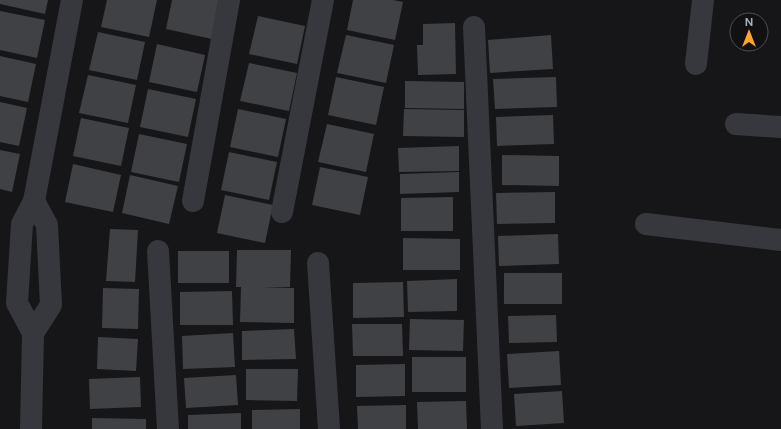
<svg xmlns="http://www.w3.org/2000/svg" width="781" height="429" font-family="Figtree,sans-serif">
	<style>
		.building { fill: #404145 }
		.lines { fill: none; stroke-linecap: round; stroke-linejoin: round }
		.minor { stroke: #37383e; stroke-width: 22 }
	</style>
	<rect width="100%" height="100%" fill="#161618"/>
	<g class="building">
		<path d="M 0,0 L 48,0 L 45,14 L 0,4 Z"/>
		<path d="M 107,0 L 157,0 L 149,37 L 101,27 Z"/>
		<path d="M 172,0 L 219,0 L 212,39 L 166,29 Z"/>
		<path d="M 353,0 L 393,0 L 403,2 L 395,40 L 347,30 Z"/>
		<path d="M 0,11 L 45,20 L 37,58 L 0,50 Z"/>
		<path d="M 258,16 L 305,26 L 297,64 L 249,54 Z"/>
		<path d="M 455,23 L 456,74 L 418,75 L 417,45 L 423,45 L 423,24 Z"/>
		<path d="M 98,32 L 145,42 L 137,80 L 89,70 Z"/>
		<path d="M 346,35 L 394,45 L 386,83 L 337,73 Z"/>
		<path d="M 551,35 L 553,69 L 490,73 L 488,40 Z"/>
		<path d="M 157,44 L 205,55 L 197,92 L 149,82 Z"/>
		<path d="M 0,56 L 36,64 L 28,102 L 0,96 Z"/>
		<path d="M 249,63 L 297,73 L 289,111 L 240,101 Z"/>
		<path d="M 88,75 L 136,85 L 128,123 L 79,113 Z"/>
		<path d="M 336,77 L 384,87 L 376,125 L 328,115 Z"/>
		<path d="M 556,77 L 557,107 L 495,109 L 493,79 Z"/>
		<path d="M 405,81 L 464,82 L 464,109 L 405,108 Z"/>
		<path d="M 148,89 L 196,99 L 188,137 L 140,127 Z"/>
		<path d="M 0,102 L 27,108 L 19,146 L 0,142 Z"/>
		<path d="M 238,109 L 286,119 L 278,157 L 230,147 Z"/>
		<path d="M 404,109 L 464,110 L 464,137 L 403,136 Z"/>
		<path d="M 553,115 L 554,144 L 497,146 L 496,117 Z"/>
		<path d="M 81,118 L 129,128 L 121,166 L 73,156 Z"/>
		<path d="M 327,124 L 374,134 L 366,172 L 318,162 Z"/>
		<path d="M 139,134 L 187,144 L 179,182 L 131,172 Z"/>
		<path d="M 459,146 L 459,171 L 399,172 L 398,148 Z"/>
		<path d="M 0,150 L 20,154 L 12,192 L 0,189 Z"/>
		<path d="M 229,152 L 277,162 L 269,200 L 221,190 Z"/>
		<path d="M 502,155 L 559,156 L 559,186 L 502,185 Z"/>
		<path d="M 73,164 L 121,175 L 113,212 L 65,202 Z"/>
		<path d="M 320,167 L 368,177 L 360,215 L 312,205 Z"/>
		<path d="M 459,172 L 459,192 L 400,194 L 400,174 Z"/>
		<path d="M 130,175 L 178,186 L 169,224 L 122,213 Z"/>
		<path d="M 555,192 L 555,223 L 497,224 L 496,193 Z"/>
		<path d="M 225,195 L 273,205 L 265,243 L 217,233 Z"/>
		<path d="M 453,197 L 453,231 L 401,231 L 401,198 Z"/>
		<path d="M 110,229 L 138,230 L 135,282 L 106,281 Z"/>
		<path d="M 558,234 L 559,264 L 499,266 L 498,236 Z"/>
		<path d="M 403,238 L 460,239 L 460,270 L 403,270 Z"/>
		<path d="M 237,250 L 291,250 L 290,287 L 263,288 L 294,288 L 294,323 L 240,322 L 241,287 L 236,287 Z"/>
		<rect x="178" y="251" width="51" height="32"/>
		<rect x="504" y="273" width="58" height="31"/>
		<path d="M 457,279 L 457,311 L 408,312 L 407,281 Z"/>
		<path d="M 403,282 L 404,317 L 353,318 L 353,283 Z"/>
		<path d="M 103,288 L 139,289 L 138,329 L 102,328 Z"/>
		<path d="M 232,291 L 233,325 L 180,325 L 180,292 Z"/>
		<path d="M 556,315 L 557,342 L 509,343 L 508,316 Z"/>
		<path d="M 410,319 L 464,320 L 463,351 L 409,350 Z"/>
		<path d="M 352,324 L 402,324 L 403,356 L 353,356 Z"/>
		<path d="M 294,329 L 296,359 L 242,360 L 242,331 Z"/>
		<path d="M 233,333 L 235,367 L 183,369 L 182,336 Z"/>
		<path d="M 98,337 L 138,339 L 136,371 L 97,369 Z"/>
		<path d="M 559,351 L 561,385 L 509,388 L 507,354 Z"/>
		<rect x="412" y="357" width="54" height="35"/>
		<path d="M 405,364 L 405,396 L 356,397 L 356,365 Z"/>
		<path d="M 246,369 L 298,369 L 297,401 L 246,400 Z"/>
		<path d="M 236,375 L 238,405 L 186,408 L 184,378 Z"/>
		<path d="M 140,377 L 141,407 L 90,409 L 89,379 Z"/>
		<path d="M 562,391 L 564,423 L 516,426 L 514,394 Z"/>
		<path d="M 466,401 L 467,429 L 418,429 L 417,402 Z"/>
		<path d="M 406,405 L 406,429 L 358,429 L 357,406 Z"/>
		<path d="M 300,409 L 300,429 L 252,429 L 252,410 Z"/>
		<path d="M 241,413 L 241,429 L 188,429 L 188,415 Z"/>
		<path d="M 92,418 L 146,419 L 146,429 L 92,429 Z"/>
	</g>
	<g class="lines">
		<g class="minor">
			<path d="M 474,27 L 492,429"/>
			<path d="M 696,64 L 703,0"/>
			<path d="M 736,124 L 781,127"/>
			<path d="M 34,201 L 72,0"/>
			<path d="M 193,201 L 229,0"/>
			<path d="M 282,212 L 323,0"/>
			<path d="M 646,224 L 781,240"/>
			<path d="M 158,251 L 168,429"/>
			<path d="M 318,263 L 329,429"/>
			<path d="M 31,429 L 33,333 L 17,303 L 22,224 L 34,201 L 47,225 L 51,305 L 33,333"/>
		</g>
	</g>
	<g transform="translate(749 32)"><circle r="19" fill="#111113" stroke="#4d5055"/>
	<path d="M0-3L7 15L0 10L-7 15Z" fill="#fda629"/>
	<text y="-6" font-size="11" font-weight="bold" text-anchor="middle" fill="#a7aeb9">N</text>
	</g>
</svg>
